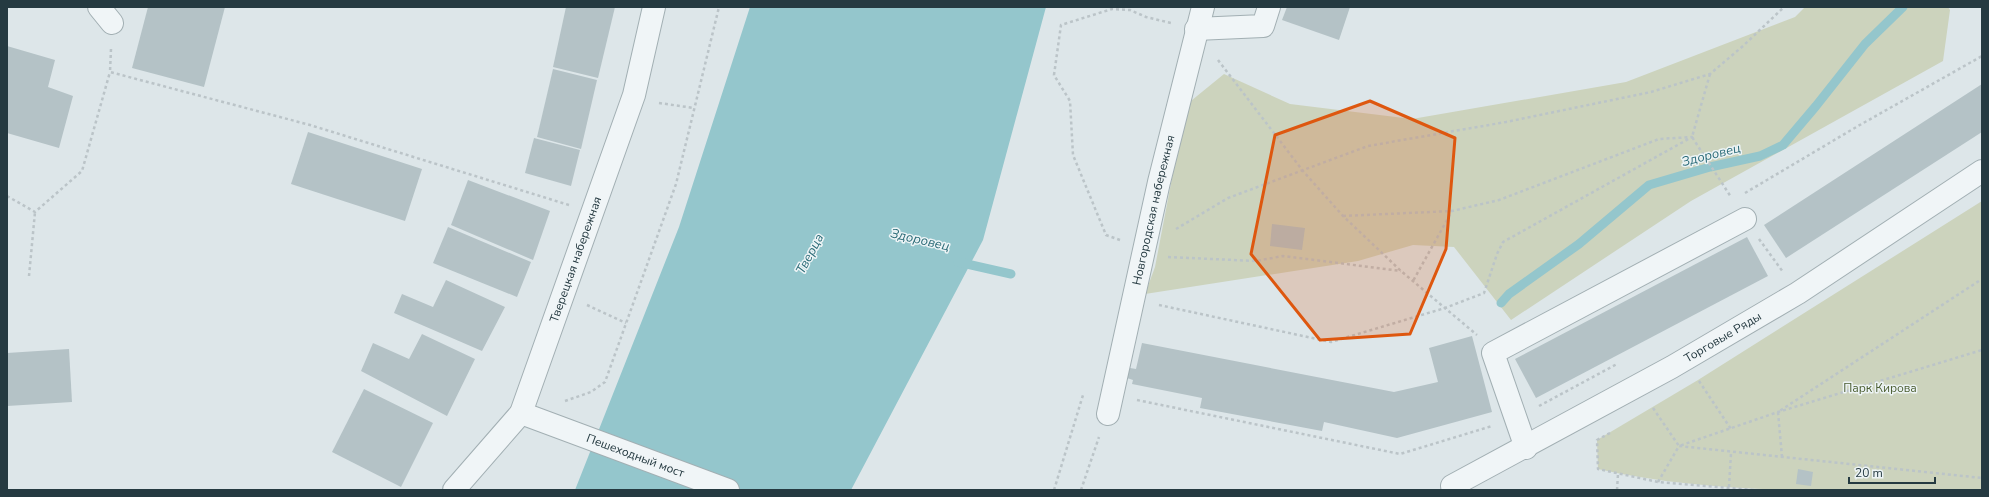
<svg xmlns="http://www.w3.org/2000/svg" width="1989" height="497" font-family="'Nunito Sans',sans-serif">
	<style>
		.green { fill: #ccd3bd }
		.water { fill: #94c6cc }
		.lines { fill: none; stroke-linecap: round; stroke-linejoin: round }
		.stream { stroke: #94c6cc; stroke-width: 9 }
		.building { fill: #b4c2c6 }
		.minor-casing { stroke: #a2afb3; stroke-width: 24 }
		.path { stroke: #bbc4c8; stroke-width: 2.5; stroke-dasharray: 3 3; stroke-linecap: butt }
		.minor { stroke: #f0f5f7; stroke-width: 22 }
		.marked { fill: #de570f; fill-opacity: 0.2; stroke: #de570f; stroke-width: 3; stroke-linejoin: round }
		.labels { text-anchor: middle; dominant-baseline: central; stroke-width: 3; stroke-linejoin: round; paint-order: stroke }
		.street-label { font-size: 12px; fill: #253a41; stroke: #edf4f6 }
		.park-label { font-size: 12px; fill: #4b5e31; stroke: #edf4f6 }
		.water-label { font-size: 13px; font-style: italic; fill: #2c6c78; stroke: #edf4f6 }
	</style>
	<rect width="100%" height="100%" fill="#dde6e9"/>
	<g class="green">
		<path d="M 1805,7 L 1948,7 L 1950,10 L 1943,61 L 1691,201 L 1511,320 L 1454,247 L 1413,245 L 1358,261 L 1145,294 L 1155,267 L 1186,105 L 1224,74 L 1290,104 L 1412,119 L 1626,82 L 1795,17 Z"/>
		<path d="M 1982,201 L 1982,490 C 1854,490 1724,497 1598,469 L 1597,440 L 1698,380 Z"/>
	</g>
	<path class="water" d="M 750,7 L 1046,7 L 983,240 L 851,490 L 575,490 L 679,227 Z"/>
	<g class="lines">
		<g class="stream">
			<path d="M 958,262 L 1011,274"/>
			<path d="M 1501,303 L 1509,294 L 1579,244 L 1649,185 L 1710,167 L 1760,156 L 1783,145 L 1816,106 L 1865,44 L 1903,7"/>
		</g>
	</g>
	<g class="building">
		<path d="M 148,7 L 225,7 L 204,87 L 132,68 Z"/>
		<path d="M 566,7 L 615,7 L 598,78 L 553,67 Z"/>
		<path d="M 1287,7 L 1350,7 L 1339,40 L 1282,20 Z"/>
		<path d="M 7,46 L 55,60 L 48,87 L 73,96 L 59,148 L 7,133 Z"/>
		<path d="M 553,69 L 597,80 L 581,149 L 537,137 Z"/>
		<path d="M 1982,84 L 1982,132 L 1786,258 L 1764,225 Z"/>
		<path d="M 308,132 L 422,169 L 405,221 L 291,184 Z"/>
		<path d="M 534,138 L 580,150 L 571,186 L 525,173 Z"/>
		<path d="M 468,180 L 550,211 L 533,260 L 451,225 Z"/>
		<path d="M 1272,224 L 1305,228 L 1302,250 L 1270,246 Z"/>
		<path d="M 448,227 L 531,262 L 517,297 L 433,263 Z"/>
		<path d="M 1747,237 L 1768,276 L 1536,398 L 1515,359 Z"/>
		<path d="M 446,280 L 505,307 L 482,351 L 394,313 L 402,294 L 433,307 Z"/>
		<path d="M 422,334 L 475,359 L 447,416 L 361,371 L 373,343 L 409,359 Z"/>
		<path d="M 1472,336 L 1492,412 L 1397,438 L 1324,422 L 1322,431 L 1200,408 L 1202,398 L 1132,384 L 1133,380 L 1127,378 L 1130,368 L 1136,369 L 1142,343 L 1394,392 L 1438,382 L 1429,348 Z"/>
		<path d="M 69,349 L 72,402 L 7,406 L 7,353 Z"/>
		<path d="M 364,389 L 433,423 L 401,487 L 332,452 Z"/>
		<path d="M 1798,469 L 1813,472 L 1811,486 L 1796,484 Z"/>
	</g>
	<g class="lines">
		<g class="minor-casing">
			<g id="minor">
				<path d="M 99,7 L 112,23"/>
				<path d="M 1196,29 L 1263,26 L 1269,7"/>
				<path id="s1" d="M 521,413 L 728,490"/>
				<path id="s2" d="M 1108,414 L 1159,182 L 1203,7"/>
				<path d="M 1526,448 L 1493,353 L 1745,219"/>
				<path id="s3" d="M 1452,486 L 1672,367 L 1798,293 L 1982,171"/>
				<path id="s4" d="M 454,490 L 521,413 L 634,95 L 654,7"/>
			</g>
		</g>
		<g class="path">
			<path d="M 111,49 L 110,72 L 310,125 L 569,205"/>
			<path d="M 1218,60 L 1303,171 L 1343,216 L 1401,271 L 1477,335"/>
			<path d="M 1710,74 L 1692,137 L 1731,197"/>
			<path d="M 659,103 L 694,108"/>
			<path d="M 1745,193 L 1858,126 L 1982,56"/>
			<path d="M 7,196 L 35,212 L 82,171 L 110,72"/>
			<path d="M 1343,216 L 1452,211"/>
			<path d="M 1176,229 L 1228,198 L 1368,146 L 1506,122 L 1651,92 L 1710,74 L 1743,46 L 1784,7"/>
			<path d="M 1759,239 L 1783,272"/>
			<path d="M 1120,240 L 1106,235 L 1073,155 L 1070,101 L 1054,75 L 1061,25 L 1112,9 L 1130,10 L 1146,17 L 1171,23"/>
			<path d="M 1168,257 L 1256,261 L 1283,256 L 1401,271"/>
			<path d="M 29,276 L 35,212"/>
			<path d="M 587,305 L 626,323"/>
			<path d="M 1159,305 L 1331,342 L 1445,308 L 1484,293 L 1497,254 L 1503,242 L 1692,137 L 1659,139 L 1499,200 L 1452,211 L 1413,281"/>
			<path d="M 1699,381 L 1731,429"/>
			<path d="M 1137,400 L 1400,454 L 1492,426"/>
			<path d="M 565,401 L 591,392 L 605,382 L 676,184 L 719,7"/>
			<path d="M 1539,406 L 1617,364"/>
			<path d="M 1653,408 L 1679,446 L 1778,412 L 1982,350"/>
			<path d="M 1610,433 L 1597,440 L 1598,469 L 1658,482 L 1755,490"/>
			<path d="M 1782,457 L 1778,412 L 1982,279"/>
			<path d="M 1658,482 L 1679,446 L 1982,478"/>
			<path d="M 1729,487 L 1731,453"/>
			<path d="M 1054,490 L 1083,395"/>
			<path d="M 1081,490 L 1099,437"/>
			<path d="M 1617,490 L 1618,474"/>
		</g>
		<use href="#minor" class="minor"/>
	</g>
	<path class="marked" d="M 1370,101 L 1455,138 L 1446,249 L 1410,334 L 1320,340 L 1251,254 L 1275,135 Z"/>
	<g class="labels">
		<g class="street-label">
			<text stroke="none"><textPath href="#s2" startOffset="209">Новгородская набережная</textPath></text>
			<text stroke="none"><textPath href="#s4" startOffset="265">Тверецкая набережная</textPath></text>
			<text stroke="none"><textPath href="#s3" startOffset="309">Торговые Ряды</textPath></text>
			<text stroke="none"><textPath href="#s1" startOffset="122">Пешеходный мост</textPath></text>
		</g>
		<g class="park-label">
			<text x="1880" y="388">Парк Кирова</text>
		</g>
		<g class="water-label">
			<text transform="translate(1711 155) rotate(-14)">Здоровец</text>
			<text transform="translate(920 240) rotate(13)">Здоровец</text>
			<text transform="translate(810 254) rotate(-62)">Тверца</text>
		</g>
	</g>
	<rect width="1989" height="497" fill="none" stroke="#253a41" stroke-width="16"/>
	<path d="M1849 477v6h86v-6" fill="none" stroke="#253a41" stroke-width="2"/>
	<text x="1855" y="477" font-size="12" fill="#253a41" stroke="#edf4f6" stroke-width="3" paint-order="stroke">20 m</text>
</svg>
